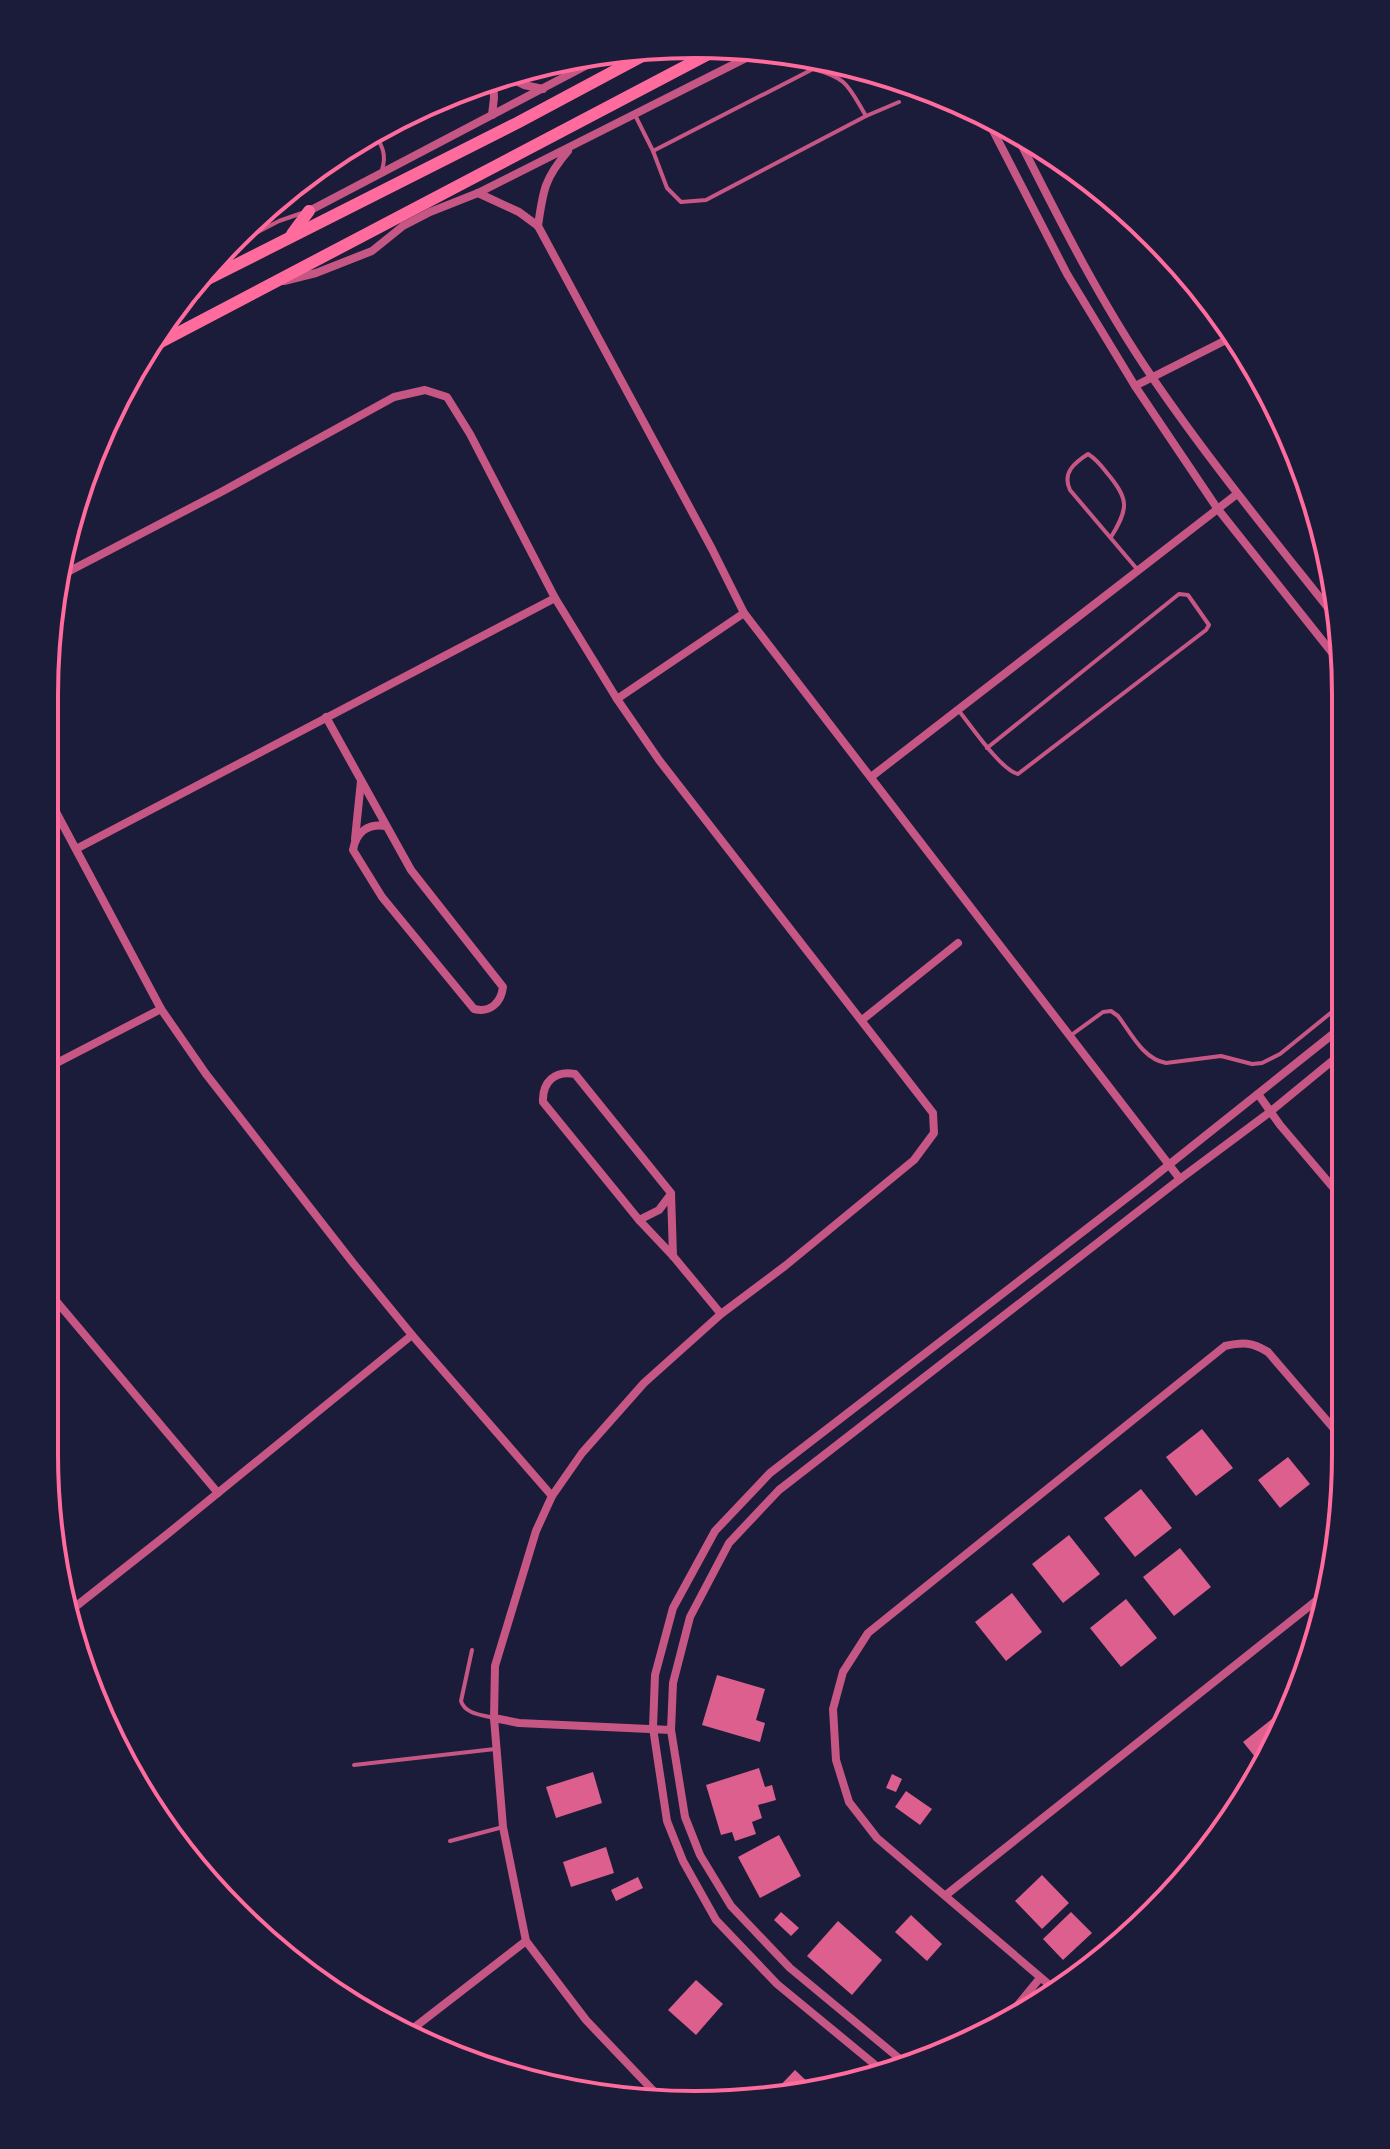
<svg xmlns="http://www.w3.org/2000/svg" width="1390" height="2149" font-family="'Sofia Sans Condensed',sans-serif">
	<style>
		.building { fill: #dd5f8e }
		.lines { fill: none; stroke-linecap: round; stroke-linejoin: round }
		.service { stroke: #c65784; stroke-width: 4 }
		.minor { stroke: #c65784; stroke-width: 8 }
		.secondary { stroke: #ff6b9d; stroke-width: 12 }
		.rim { fill: none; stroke: #ff6b9d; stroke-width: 4 }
	</style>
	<rect width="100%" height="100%" fill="#1b1b3a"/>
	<g class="building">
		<path d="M 1202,1429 L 1233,1468 L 1196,1496 L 1166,1457 Z"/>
		<path d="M 1288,1457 L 1310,1484 L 1280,1508 L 1258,1480 Z"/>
		<path d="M 1141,1489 L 1172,1528 L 1135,1557 L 1104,1518 Z"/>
		<path d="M 1069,1535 L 1100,1574 L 1063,1603 L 1032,1564 Z"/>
		<path d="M 1180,1548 L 1211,1587 L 1174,1616 L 1143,1577 Z"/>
		<path d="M 1012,1593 L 1042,1632 L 1006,1661 L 975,1622 Z"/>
		<path d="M 1126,1599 L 1157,1638 L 1121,1667 L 1090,1628 Z"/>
		<path d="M 717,1675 L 765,1689 L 756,1720 L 765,1723 L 760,1742 L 702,1725 Z"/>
		<path d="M 1297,1699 L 1296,1704 L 1260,1763 L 1243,1742 Z"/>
		<path d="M 759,1768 L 765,1787 L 772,1785 L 776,1800 L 758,1805 L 762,1818 L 752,1822 L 756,1834 L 735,1841 L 732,1832 L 721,1835 L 706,1785 Z"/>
		<path d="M 593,1772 L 602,1803 L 556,1818 L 546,1787 Z"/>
		<path d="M 892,1774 L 902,1779 L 896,1792 L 886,1788 Z"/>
		<path d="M 906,1791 L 932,1809 L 920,1825 L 895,1807 Z"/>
		<path d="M 779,1835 L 801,1876 L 760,1898 L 738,1857 Z"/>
		<path d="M 606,1847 L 614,1873 L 571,1887 L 563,1862 Z"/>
		<path d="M 1042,1875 L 1069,1903 L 1042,1929 L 1015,1901 Z"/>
		<path d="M 638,1877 L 643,1888 L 616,1901 L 611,1890 Z"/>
		<path d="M 781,1912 L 799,1928 L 791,1936 L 774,1920 Z"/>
		<path d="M 1071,1912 L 1092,1933 L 1063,1960 L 1043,1939 Z"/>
		<path d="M 911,1915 L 942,1944 L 927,1961 L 895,1932 Z"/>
		<path d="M 838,1921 L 882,1960 L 852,1995 L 807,1956 Z"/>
		<path d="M 696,1980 L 723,2004 L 696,2035 L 668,2010 Z"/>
		<path d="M 795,2070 L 814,2088 L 775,2091 Z"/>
	</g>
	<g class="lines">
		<g class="service">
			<path d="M 805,55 L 813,69"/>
			<path d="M 635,115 L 653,151 L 667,188 L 681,202 L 706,200 L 866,116 L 899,102"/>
			<path d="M 374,132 C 382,146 387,154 382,170"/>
			<path d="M 653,151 L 813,69 C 848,78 848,86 866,116"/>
			<path d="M 221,251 L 279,221 L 302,213"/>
			<path d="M 1111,537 C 1129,508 1129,499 1107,473 C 1101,465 1096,459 1088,454 C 1074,463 1062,473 1070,490 L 1137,569"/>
			<path d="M 959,711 C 972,727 1001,770 1018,774 L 1206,630 L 1209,625 L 1188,595 L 1179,594 L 987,748"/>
			<path d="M 1070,1036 L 1103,1012 L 1111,1011 L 1118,1016 C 1131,1033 1143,1059 1166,1063 L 1221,1056 L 1252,1064 L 1262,1063 L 1280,1054 L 1343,1003"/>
			<path d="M 472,1650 L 461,1701 C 465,1714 482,1715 494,1718"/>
			<path d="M 354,1765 L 495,1749"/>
			<path d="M 450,1841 L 503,1827"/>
		</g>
		<g class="minor">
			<path d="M 504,75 L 524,85 L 543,89"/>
			<path d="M 492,115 L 494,98 L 493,79"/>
			<path d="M 985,115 L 1067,274 L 1135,386 L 1217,508 L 1345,669"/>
			<path d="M 1013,128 C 1056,213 1098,298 1152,377 C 1210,462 1276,542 1340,623"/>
			<path d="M 478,193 L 519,212 L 538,226 L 712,549 L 744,613 L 1180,1179"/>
			<path d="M 309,211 L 612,52"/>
			<path d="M 538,226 C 543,191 544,179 568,151"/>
			<path d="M 284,281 L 316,273 L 372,251 L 403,226 L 430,212 L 478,193 L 764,49"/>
			<path d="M 1135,386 L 1234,336"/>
			<path d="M 58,577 L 223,491 L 394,397 L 425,390 L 447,397 L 470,434 L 555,598 L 617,699 L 659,760 L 933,1113 L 934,1133 L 914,1160 L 785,1266 L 721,1314 L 644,1383 L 582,1453 L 552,1496 L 536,1531 L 495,1666 L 494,1718 L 503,1827 L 526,1941 L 586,2020 L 664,2102"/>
			<path d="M 617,699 L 744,613"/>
			<path d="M 326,717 L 411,870 L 503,987 C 501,1003 490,1013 474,1009 L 382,897 L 353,850 C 356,832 368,823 386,826"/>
			<path d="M 871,777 L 1237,494"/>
			<path d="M 48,797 L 161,1009 L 206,1074 L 353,1263 L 412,1335 L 552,1496"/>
			<path d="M 355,839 L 361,781"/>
			<path d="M 76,849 L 555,598"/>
			<path d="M 862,1020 L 958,943"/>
			<path d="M 47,1068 L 161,1009"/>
			<path d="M 1258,1094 L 1280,1125 L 1342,1198"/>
			<path d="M 639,1220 L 659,1210 L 671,1194"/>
			<path d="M 673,1256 L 671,1193 L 575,1074 C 555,1070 542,1082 543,1102 L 639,1220 L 673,1256 L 721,1314"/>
			<path d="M 45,1284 L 57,1302 L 218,1493"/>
			<path d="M 45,1312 L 57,1302"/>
			<path d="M 70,1611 L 165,1536 L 412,1335"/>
			<path d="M 494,1718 L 519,1723 L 671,1730"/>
			<path d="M 946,1895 L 1326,1593"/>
			<path d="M 1059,1993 L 877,1838 L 849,1802 L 836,1760 L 833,1709 L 843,1672 L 868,1633 L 1225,1346 C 1243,1342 1252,1342 1268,1352 L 1341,1437"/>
			<path d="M 1008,2017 L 1040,1978"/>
			<path d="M 411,2030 L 526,1941"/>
			<path d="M 906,2064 L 790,1968 L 731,1906 L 700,1855 L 685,1817 L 671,1730 L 673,1683 L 690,1617 L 729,1543 L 779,1490 L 1180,1179 L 1270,1112 L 1343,1052"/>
			<path d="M 885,2073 L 777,1984 L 716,1920 L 683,1861 L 667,1821 L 653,1728 L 655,1675 L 673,1608 L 715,1531 L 770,1473 L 1146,1183 L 1343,1026"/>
		</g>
		<g class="secondary">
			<path d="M 292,234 L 309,211"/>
			<path d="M 192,287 L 517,123 L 661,46"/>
			<path d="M 157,344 L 720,48"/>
		</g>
	</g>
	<path d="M0 0H1390V2149H0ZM695 58H695A637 637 0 0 1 1332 695V1454A637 637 0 0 1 695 2091H695A637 637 0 0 1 58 1454V695A637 637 0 0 1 695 58Z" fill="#1b1b3a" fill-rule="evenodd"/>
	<path class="rim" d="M695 58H695A637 637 0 0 1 1332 695V1454A637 637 0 0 1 695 2091H695A637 637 0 0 1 58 1454V695A637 637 0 0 1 695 58Z"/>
</svg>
